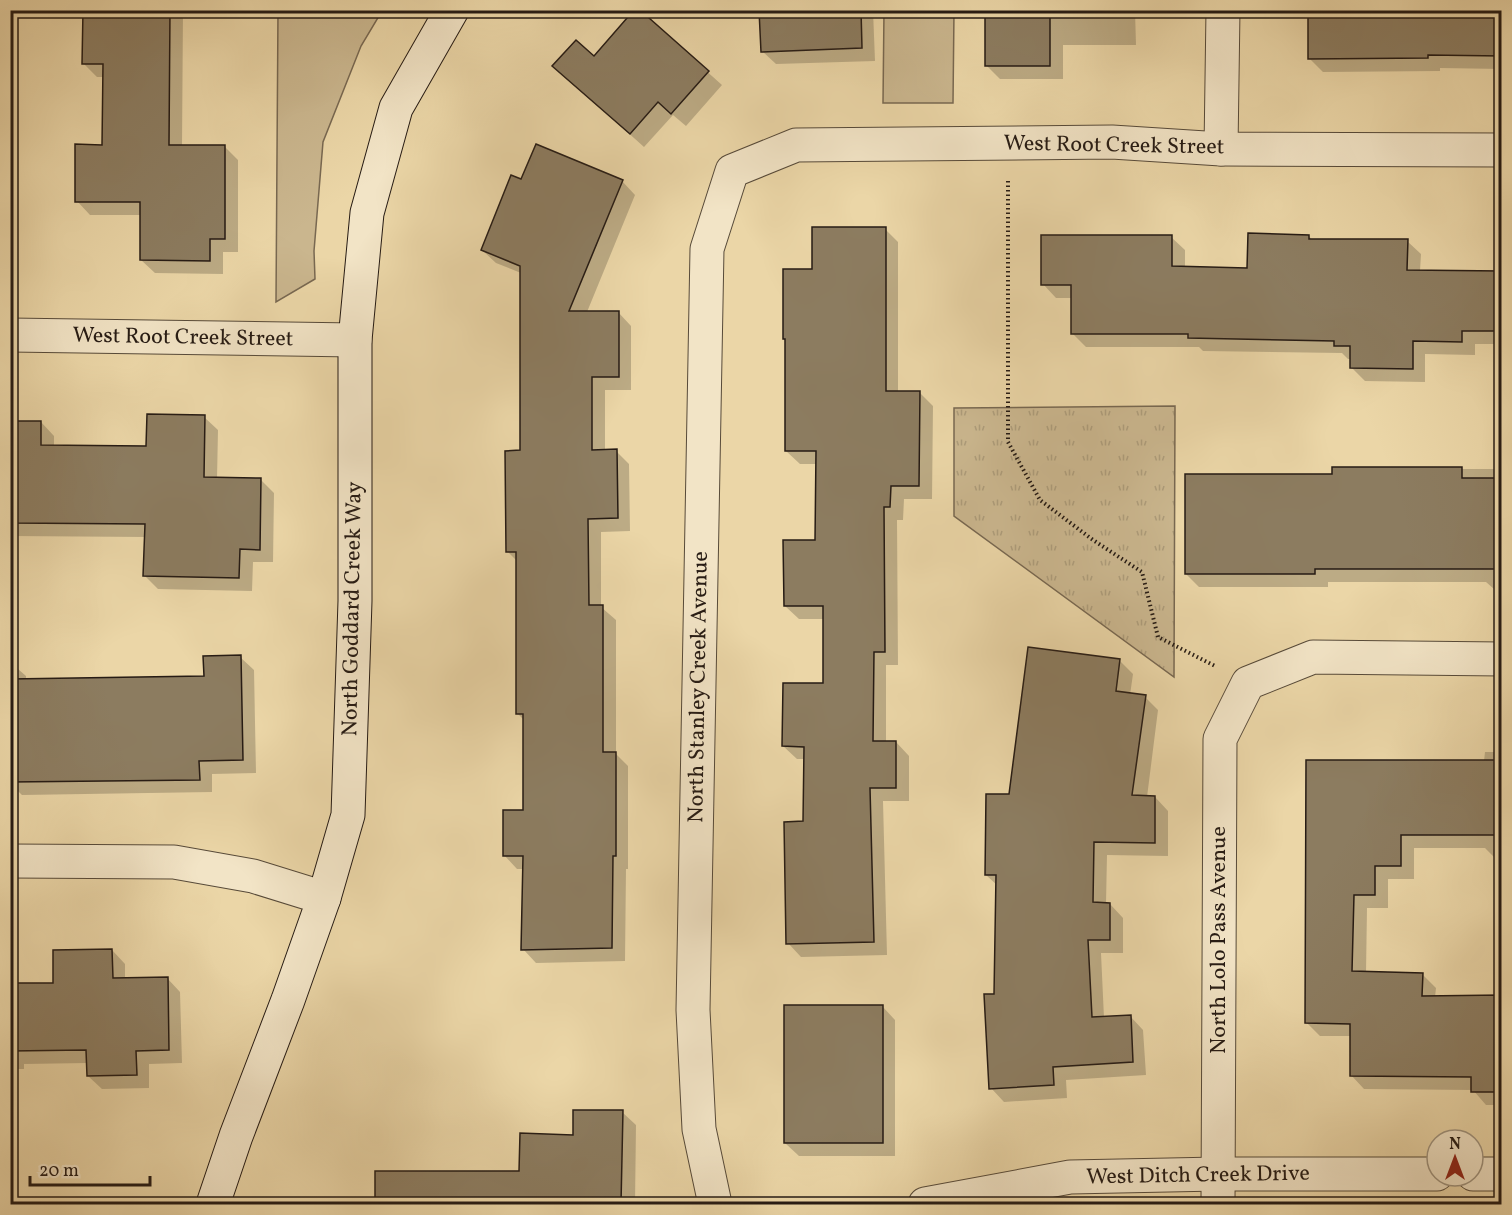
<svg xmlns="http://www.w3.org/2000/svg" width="1512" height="1215" font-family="Vollkorn,serif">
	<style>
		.grass { fill: #cab68e; stroke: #786851; stroke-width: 1.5 }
		.park { fill: url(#park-tufts); stroke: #786851; stroke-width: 1.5 }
		.shadow { fill: #0003 }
		.building { fill: #8c7c60; stroke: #261b14; stroke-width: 1.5 }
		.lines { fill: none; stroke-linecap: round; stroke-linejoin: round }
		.street-casing { stroke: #574a39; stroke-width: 35 }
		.secondary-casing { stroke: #261b14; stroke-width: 35 }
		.path { stroke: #261b14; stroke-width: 4; stroke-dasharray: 1.5 3; stroke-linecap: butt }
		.street { stroke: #f2e4c6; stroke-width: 33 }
		.secondary { stroke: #f2e4c6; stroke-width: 33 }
		.labels { text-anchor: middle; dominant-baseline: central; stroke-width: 4.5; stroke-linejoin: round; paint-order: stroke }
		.street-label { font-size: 22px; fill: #261b14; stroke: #f2e4c6 }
	</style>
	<defs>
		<pattern id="park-tufts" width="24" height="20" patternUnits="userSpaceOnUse" patternTransform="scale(1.5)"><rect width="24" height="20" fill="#cab68e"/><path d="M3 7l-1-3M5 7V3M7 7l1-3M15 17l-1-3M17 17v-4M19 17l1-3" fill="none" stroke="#ad9c7a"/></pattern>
	</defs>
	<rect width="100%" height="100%" fill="#ebd6a7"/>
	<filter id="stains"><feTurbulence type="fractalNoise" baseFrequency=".00333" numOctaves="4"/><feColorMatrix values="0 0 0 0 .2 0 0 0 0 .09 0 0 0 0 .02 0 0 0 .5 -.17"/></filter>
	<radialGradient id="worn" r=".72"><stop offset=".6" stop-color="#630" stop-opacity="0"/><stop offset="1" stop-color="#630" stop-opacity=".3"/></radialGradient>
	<g class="grass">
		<path d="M 278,11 L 382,11 L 361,46 L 323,142 L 314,251 L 315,279 L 276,302 Z"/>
		<path d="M 884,11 L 954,11 L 953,103 L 883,103 Z"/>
	</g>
	<path class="park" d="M 1175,406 L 1174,677 L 954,516 L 954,408 Z"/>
	<g class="shadow">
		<path d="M 84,10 L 183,10 L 182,146 L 225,147 L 238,160 L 238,252 L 223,252 L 223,274 L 155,273 L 141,260 L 142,215 L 90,215 L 77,201 L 103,146 L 104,77 L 97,77 L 84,64 Z"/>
		<path d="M 638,10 L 722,85 L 686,126 L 673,115 L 644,147 L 554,66 L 594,58 Z"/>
		<path d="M 761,10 L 873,10 L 875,61 L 776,64 L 762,51 Z"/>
		<path d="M 999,10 L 1135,10 L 1136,45 L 1063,45 L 1063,79 L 1000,79 L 987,66 L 999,18 Z"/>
		<path d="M 1502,10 L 1502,69 L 1440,68 L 1440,71 L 1323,72 L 1309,58 Z"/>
		<path d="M 522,181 L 622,181 L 635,195 L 587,312 L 618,312 L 631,326 L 631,390 L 605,390 L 605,451 L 616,451 L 629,464 L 630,531 L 601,532 L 601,607 L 616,620 L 616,754 L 628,766 L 628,869 L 626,869 L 625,961 L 536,963 L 523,949 L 524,869 L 517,869 L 504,855 L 525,812 L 525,721 L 517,713 L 517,561 L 508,552 L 521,452 L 521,273 L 496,263 L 482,250 Z"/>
		<path d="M 885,229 L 898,242 L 898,392 L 920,393 L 933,406 L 932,499 L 904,499 L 903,520 L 897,520 L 898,665 L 886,665 L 886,742 L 896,742 L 909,756 L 909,801 L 883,801 L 887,955 L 801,957 L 788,943 L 805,823 L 805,759 L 797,759 L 783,746 L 825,684 L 825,619 L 799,619 L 785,606 L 816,541 L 817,464 L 800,464 L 786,451 L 787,341 L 784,338 L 814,270 Z"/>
		<path d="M 1309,236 L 1312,240 L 1407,241 L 1421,254 L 1420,271 L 1495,272 L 1495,261 L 1502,261 L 1502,344 L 1475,344 L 1475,355 L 1425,354 L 1425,382 L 1365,381 L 1352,368 L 1352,359 L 1348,359 L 1342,353 L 1203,351 L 1199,347 L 1086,347 L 1073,334 L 1073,298 L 1056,298 L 1043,284 L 1171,237 L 1185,250 L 1185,268 L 1249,270 Z"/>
		<path d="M 204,417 L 218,430 L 217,479 L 261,480 L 274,493 L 273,562 L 253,562 L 252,591 L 158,589 L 145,576 L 146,537 L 10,536 L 10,422 L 41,422 L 54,436 L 54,446 L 148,447 Z"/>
		<path d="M 1334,469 L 1502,469 L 1502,589 L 1494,589 L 1486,582 L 1328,582 L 1328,587 L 1199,587 L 1186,574 L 1334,476 Z"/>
		<path d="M 240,657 L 254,670 L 256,773 L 212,774 L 212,792 L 22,795 L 10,783 L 10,662 L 26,676 L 26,681 L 205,677 Z"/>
		<path d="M 1120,661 L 1133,674 L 1130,695 L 1145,697 L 1158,710 L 1147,797 L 1155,797 L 1168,811 L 1168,856 L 1107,855 L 1106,904 L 1110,904 L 1123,918 L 1123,953 L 1101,953 L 1104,1018 L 1130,1016 L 1143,1030 L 1146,1075 L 1066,1080 L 1067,1098 L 1004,1102 L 991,1088 L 996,995 L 998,886 L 986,875 L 1011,795 Z"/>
		<path d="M 1485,752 L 1502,752 L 1502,860 L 1497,860 L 1485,848 L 1414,848 L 1414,879 L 1388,879 L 1388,908 L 1367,908 L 1366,973 L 1422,974 L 1436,988 L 1435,997 L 1502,997 L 1502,1105 L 1486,1105 L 1473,1090 L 1364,1089 L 1351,1075 L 1351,1036 L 1320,1036 L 1306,1022 L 1308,761 L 1484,761 Z"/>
		<path d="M 112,950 L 125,964 L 125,979 L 167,978 L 180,992 L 182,1063 L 149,1064 L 149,1088 L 102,1089 L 88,1076 L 88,1063 L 24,1064 L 24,1069 L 10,1069 L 10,984 L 55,985 Z"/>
		<path d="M 882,1006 L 895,1020 L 895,1156 L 799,1156 L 785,1143 Z"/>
		<path d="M 622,1112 L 636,1125 L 635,1204 L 376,1204 L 376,1172 L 521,1172 L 575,1136 Z"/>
	</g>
	<g class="building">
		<path d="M 83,10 L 170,10 L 169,145 L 225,145 L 225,239 L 210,239 L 210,261 L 140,260 L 140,202 L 75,202 L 75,144 L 102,145 L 103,64 L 82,64 Z"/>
		<path d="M 634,10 L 640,10 L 709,71 L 671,114 L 658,102 L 630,134 L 552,66 L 576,40 L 594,56 Z"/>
		<path d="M 759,10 L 861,10 L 862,48 L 761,52 Z"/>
		<path d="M 998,10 L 1050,10 L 1050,66 L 985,66 L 985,16 L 998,16 Z"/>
		<path d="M 1308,10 L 1502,10 L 1502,56 L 1428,55 L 1428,58 L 1308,59 Z"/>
		<path d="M 536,144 L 623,180 L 569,311 L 619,311 L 619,377 L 592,377 L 592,450 L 617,449 L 618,518 L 588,519 L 589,605 L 603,605 L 603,752 L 616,752 L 616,856 L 613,856 L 612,948 L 521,950 L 523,856 L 503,856 L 503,810 L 523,810 L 523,714 L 516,714 L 516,552 L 506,552 L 505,451 L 520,450 L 520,266 L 481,250 L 511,175 L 521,179 Z"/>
		<path d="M 812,227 L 886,227 L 886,391 L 920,391 L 919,486 L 891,486 L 890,507 L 884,507 L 885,652 L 874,652 L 873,741 L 896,741 L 896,788 L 870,788 L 874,942 L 786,944 L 784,822 L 803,821 L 804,747 L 782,746 L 783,683 L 823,683 L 823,606 L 784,606 L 783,540 L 815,540 L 816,451 L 785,451 L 785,339 L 783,339 L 783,269 L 812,269 Z"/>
		<path d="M 1248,233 L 1309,235 L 1309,239 L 1408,239 L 1407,270 L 1502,271 L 1502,331 L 1462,331 L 1462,342 L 1413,341 L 1413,369 L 1350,368 L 1350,346 L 1334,346 L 1334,341 L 1188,338 L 1188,334 L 1071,334 L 1071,285 L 1041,285 L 1041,235 L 1172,235 L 1172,266 L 1247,268 Z"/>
		<path d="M 147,414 L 205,415 L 204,477 L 261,478 L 260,550 L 240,549 L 239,578 L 143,576 L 145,524 L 10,523 L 10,421 L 41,421 L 41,445 L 146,446 Z"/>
		<path d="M 1332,467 L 1462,467 L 1462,478 L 1502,478 L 1502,569 L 1315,569 L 1315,574 L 1185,574 L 1185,474 L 1332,474 Z"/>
		<path d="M 1028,647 L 1120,659 L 1116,691 L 1146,695 L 1132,795 L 1155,796 L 1155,843 L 1094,842 L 1093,902 L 1110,903 L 1110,940 L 1088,940 L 1092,1017 L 1131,1015 L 1133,1062 L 1053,1067 L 1054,1085 L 989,1089 L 984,994 L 994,994 L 996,875 L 985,875 L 986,794 L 1009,794 Z"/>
		<path d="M 241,655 L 243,760 L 199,761 L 200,780 L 10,782 L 10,679 L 204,676 L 203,656 Z"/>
		<path d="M 1306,760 L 1502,760 L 1502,835 L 1401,835 L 1401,866 L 1375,866 L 1375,895 L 1354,895 L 1352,971 L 1423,973 L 1422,996 L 1502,995 L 1502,1092 L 1471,1092 L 1471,1077 L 1350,1076 L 1350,1024 L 1305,1023 Z"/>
		<path d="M 112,949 L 113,978 L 168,977 L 169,1050 L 136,1051 L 137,1075 L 87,1076 L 86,1050 L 10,1051 L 10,983 L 53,983 L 53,950 Z"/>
		<rect x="784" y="1005" width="99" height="138"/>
		<path d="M 573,1110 L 623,1110 L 621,1204 L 375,1204 L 375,1171 L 519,1171 L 520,1133 L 573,1135 Z"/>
	</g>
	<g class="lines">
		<g class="street-casing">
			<g id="street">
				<path d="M 1221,149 L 1223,10"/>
				<path d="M 10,335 L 355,340"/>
				<path d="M 10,861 L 174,862 L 253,876 L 324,898"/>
				<path d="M 1473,1174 L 1502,1174"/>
				<path d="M 715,1204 L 699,1129 L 693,1010 L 707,249 L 732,171 L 796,145 L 1112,142 L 1221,149 L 1502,150"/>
				<path d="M 925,1204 L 1070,1177 L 1218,1174 L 1437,1174"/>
				<path d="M 1218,1204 L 1220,739 L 1248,683 L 1313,657 L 1502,659"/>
			</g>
		</g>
		<g class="secondary-casing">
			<path id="secondary" d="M 213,1204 L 236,1136 L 288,1000 L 324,898 L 348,815 L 355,601 L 355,340 L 367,213 L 396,108 L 452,10"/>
		</g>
		<path class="path" d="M 1008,181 L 1008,442 L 1040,500 L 1093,540 L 1142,572 L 1158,637 L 1215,666"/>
		<use href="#street" class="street"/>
		<use href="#secondary" class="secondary"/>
	</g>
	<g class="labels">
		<g class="street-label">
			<text transform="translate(1114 146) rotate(1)">West Root Creek Street</text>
			<text transform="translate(183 338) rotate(1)">West Root Creek Street</text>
			<text transform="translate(353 609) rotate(-89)">North Goddard Creek Way</text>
			<text transform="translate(699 687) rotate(-89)">North Stanley Creek Avenue</text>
			<text transform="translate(1219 940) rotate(-90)">North Lolo Pass Avenue</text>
			<text transform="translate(1198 1176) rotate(-1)">West Ditch Creek Drive</text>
		</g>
	</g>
	<rect width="1512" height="1215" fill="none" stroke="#ebd6a7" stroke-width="36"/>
	<rect x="12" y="12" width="1488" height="1191" fill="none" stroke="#261b14" stroke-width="3"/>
	<rect x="18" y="18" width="1476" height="1179" fill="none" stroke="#261b14" stroke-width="1.5"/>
	<g transform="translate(1455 1158)"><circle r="28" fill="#f2e4c6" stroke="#a0947f" stroke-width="1.5"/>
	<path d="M0-4.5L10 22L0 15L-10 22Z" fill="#8f2418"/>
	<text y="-9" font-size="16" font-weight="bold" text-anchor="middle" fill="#261b14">N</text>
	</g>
	<path d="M30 1176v9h120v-9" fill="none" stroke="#261b14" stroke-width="3"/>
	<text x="39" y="1176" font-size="18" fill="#261b14" stroke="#f2e4c6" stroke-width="4.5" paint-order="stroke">20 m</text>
	<rect width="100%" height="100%" filter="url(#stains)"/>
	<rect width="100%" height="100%" fill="url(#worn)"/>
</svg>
